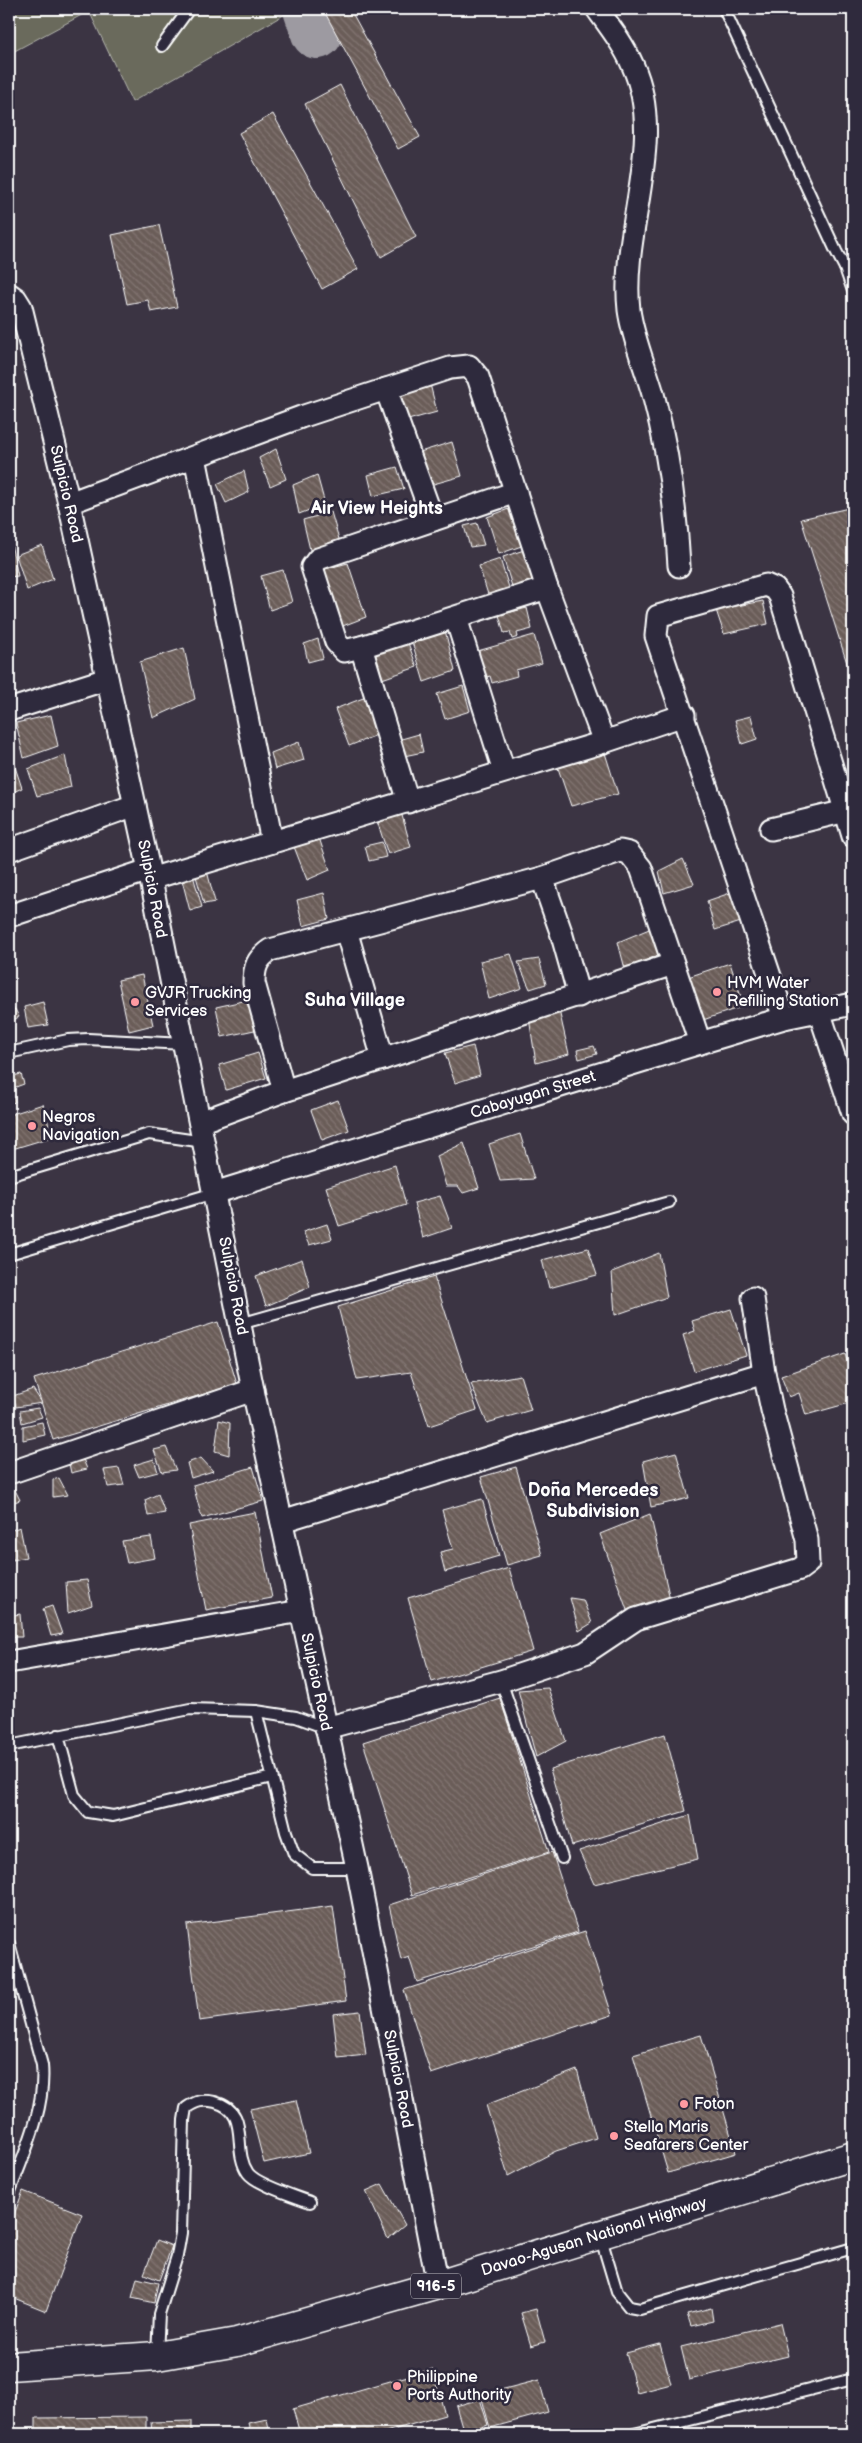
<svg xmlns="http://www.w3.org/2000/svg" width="862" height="2443" font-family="'Balsamiq Sans',sans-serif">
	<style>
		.green { fill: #6a6b5c; stroke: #b4b5ae }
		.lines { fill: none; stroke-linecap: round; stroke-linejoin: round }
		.taxiway { stroke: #9d9aa1; stroke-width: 52 }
		.building { fill: url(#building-back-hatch); stroke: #fff }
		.lane-casing { stroke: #fff; stroke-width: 14 }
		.street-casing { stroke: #fff; stroke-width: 25 }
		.primary-casing { stroke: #fff; stroke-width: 31 }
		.lane { stroke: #2f2a3d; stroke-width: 10 }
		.street { stroke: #2f2a3d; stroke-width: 21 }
		.primary { stroke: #2f2a3d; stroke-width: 28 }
		.poi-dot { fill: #ff9aa2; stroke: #2f2a3d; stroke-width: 2 }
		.labels { text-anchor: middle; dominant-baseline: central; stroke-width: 5; stroke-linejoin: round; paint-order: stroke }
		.shield { fill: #2f2a3d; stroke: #c1bfc5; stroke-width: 1 }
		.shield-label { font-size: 15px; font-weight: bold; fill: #fff }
		.street-label { font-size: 16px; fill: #fff; stroke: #2f2a3d }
		.poi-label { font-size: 16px; fill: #fff; stroke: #2f2a3d; text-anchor: start }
		.neighbourhood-label { font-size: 18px; font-weight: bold; fill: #fff; stroke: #2f2a3d }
	</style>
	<defs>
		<pattern id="building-back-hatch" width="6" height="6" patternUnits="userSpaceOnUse" patternTransform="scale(1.25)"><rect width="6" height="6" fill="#6b5d59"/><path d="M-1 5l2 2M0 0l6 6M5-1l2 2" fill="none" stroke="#817572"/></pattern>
	</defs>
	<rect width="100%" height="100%" fill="#3b3443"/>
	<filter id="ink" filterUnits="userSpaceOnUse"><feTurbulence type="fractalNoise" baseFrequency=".02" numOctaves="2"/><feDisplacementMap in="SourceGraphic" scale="10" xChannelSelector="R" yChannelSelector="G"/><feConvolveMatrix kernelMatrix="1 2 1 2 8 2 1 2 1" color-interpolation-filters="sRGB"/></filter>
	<g filter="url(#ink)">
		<path class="green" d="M 9,9 L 294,9 L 132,102 L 89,11 L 9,54 Z"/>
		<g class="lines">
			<path class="taxiway" d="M 309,9 L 317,33"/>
		</g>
		<g class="building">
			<path d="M 323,9 L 350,9 L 420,137 L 398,149 Z"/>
			<path d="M 340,85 L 416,237 L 381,257 L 305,104 Z"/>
			<path d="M 273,114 L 358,269 L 322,289 L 239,133 Z"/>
			<path d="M 9,149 L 15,161 L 9,164 Z"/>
			<path d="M 159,225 L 177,307 L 151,312 L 148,300 L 127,304 L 112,235 Z"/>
			<path d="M 430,384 L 437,412 L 408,420 L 400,392 Z"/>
			<path d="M 452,442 L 462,476 L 430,485 L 420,452 Z"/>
			<path d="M 276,449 L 286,479 L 270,486 L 259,458 Z"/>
			<path d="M 397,467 L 404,489 L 373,496 L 368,475 Z"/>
			<path d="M 244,471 L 249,492 L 226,503 L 217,484 Z"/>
			<path d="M 317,475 L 325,504 L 299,514 L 293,485 Z"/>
			<path d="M 514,507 L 527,544 L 499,554 L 487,517 Z"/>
			<path d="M 853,507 L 853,682 L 801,519 Z"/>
			<path d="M 331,512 L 341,546 L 311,554 L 303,520 Z"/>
			<path d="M 477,523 L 484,545 L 470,547 L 464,526 Z"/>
			<path d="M 11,544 L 18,576 L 9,577 L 9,545 Z"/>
			<path d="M 42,545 L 53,579 L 27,590 L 16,555 Z"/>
			<path d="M 530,548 L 542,585 L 514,593 L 503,557 Z"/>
			<path d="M 500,559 L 512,597 L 491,604 L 479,566 Z"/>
			<path d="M 348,563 L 366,617 L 340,627 L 321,570 Z"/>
			<path d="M 283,570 L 292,602 L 270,610 L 261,576 Z"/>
			<path d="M 763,601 L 768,624 L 724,634 L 716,610 Z"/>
			<path d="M 527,608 L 532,629 L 517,633 L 518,637 L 512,639 L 510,632 L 504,633 L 499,615 Z"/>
			<path d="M 444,626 L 455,671 L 424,682 L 410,635 Z"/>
			<path d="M 534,635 L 542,663 L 516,670 L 517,676 L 492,683 L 490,676 L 487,677 L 485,673 L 481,674 L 474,652 Z"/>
			<path d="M 318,639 L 323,658 L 308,662 L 304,644 Z"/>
			<path d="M 408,643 L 417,667 L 379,680 L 370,656 Z"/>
			<path d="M 184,648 L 195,699 L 153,718 L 140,662 Z"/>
			<path d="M 463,686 L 470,711 L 445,719 L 437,694 Z"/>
			<path d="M 371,695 L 382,733 L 349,746 L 335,709 Z"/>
			<path d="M 51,715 L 58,746 L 24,758 L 16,723 Z"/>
			<path d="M 751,716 L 757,739 L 742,744 L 735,720 Z"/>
			<path d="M 419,734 L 423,752 L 404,756 L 398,740 Z"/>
			<path d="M 299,742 L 304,760 L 275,769 L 271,753 Z"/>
			<path d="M 605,753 L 618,794 L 571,806 L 558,768 Z"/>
			<path d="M 65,755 L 71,787 L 37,796 L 28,769 Z"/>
			<path d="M 13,761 L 22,788 L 9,794 L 9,763 Z"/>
			<path d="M 401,812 L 411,847 L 388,854 L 376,818 Z"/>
			<path d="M 317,832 L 330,870 L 307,880 L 291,839 Z"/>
			<path d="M 382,842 L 386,857 L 369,861 L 365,846 Z"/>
			<path d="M 683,859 L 694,884 L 664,893 L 659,871 Z"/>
			<path d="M 207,871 L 215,902 L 204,904 L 195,873 Z"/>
			<path d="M 192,872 L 202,907 L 190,911 L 181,876 Z"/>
			<path d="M 733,892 L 741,922 L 715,930 L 707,901 Z"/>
			<path d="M 324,893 L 329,919 L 303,926 L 297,900 Z"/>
			<path d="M 654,927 L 661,954 L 625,969 L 618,942 Z"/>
			<path d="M 511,954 L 522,988 L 489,999 L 480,961 Z"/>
			<path d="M 539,959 L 546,984 L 530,989 L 518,962 Z"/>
			<path d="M 730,963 L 744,1006 L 703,1020 L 688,977 Z"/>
			<path d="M 142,975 L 153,1025 L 129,1031 L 118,980 Z"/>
			<path d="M 252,999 L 259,1029 L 222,1037 L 216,1007 Z"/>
			<path d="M 43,1002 L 48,1025 L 28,1028 L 24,1007 Z"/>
			<path d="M 15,1009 L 19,1017 L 9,1022 L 9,1011 Z"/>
			<path d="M 559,1010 L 569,1054 L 536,1063 L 529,1018 Z"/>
			<path d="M 473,1046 L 480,1075 L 455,1083 L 445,1053 Z"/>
			<path d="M 594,1046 L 597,1054 L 579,1059 L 577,1050 Z"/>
			<path d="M 258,1053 L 266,1078 L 226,1090 L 219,1065 Z"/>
			<path d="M 21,1074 L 24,1084 L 13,1088 L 9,1077 Z"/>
			<path d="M 9,1080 L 15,1102 L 9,1104 Z"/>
			<path d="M 338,1100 L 349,1130 L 322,1140 L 311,1110 Z"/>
			<path d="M 43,1104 L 52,1137 L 9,1150 L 9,1115 Z"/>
			<path d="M 520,1134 L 534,1179 L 500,1181 L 489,1144 Z"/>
			<path d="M 464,1143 L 479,1188 L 463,1193 L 458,1186 L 446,1186 L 437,1156 Z"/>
			<path d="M 395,1165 L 406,1205 L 339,1226 L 326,1187 Z"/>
			<path d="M 440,1196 L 452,1228 L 423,1238 L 414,1203 Z"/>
			<path d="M 327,1224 L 332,1239 L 309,1245 L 303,1232 Z"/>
			<path d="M 588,1248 L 597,1275 L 549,1288 L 542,1260 Z"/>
			<path d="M 659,1253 L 667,1297 L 615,1315 L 612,1272 Z"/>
			<path d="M 302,1259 L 310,1287 L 266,1306 L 256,1276 Z"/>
			<path d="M 434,1277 L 477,1410 L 429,1426 L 411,1372 L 357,1380 L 338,1307 Z"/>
			<path d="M 731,1309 L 746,1355 L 694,1371 L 683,1335 L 695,1331 L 692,1321 Z"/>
			<path d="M 218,1322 L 237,1384 L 53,1440 L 34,1379 Z"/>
			<path d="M 845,1354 L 853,1381 L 853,1402 L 806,1415 L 799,1393 L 789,1397 L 781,1376 Z"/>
			<path d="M 520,1375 L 531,1410 L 487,1423 L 471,1384 Z"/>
			<path d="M 33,1389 L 42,1403 L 16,1407 L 13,1396 Z"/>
			<path d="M 38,1408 L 42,1417 L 22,1423 L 20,1411 Z"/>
			<path d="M 219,1420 L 230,1423 L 229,1455 L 215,1451 Z"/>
			<path d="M 42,1422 L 45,1435 L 23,1440 L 23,1426 Z"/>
			<path d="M 166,1447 L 176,1470 L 162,1472 L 154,1450 Z"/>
			<path d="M 676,1452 L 689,1498 L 651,1507 L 643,1461 Z"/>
			<path d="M 81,1454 L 87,1469 L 71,1473 L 68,1459 Z"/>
			<path d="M 201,1458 L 213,1471 L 191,1478 L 187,1463 Z"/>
			<path d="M 154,1459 L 158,1472 L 139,1477 L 134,1465 Z"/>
			<path d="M 253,1467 L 263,1501 L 202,1518 L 193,1485 Z"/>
			<path d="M 516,1467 L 542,1555 L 507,1565 L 481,1477 Z"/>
			<path d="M 119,1468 L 124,1485 L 108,1487 L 104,1470 Z"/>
			<path d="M 59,1478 L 68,1495 L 53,1497 L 53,1480 Z"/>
			<path d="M 11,1482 L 20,1500 L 9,1504 L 9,1483 Z"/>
			<path d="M 158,1494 L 165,1513 L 148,1516 L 145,1500 Z"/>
			<path d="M 482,1499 L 499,1556 L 445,1572 L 440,1552 L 453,1549 L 442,1510 Z"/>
			<path d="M 255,1512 L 272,1598 L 206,1610 L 189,1525 Z"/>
			<path d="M 650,1514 L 670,1599 L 628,1613 L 600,1534 Z"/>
			<path d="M 20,1527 L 26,1557 L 13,1560 L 9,1531 Z"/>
			<path d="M 151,1537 L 155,1558 L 127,1563 L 122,1541 Z"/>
			<path d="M 509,1568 L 533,1651 L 432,1682 L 408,1598 Z"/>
			<path d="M 87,1580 L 92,1605 L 68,1613 L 66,1582 Z"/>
			<path d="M 570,1598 L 583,1600 L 592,1623 L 579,1631 Z"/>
			<path d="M 52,1606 L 62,1634 L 51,1636 L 43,1609 Z"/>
			<path d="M 20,1614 L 22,1637 L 9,1637 L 9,1616 Z"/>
			<path d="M 548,1688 L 566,1741 L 536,1757 L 518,1690 Z"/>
			<path d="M 500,1698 L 549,1852 L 412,1895 L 363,1742 Z"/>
			<path d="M 665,1734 L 686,1811 L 572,1846 L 550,1769 Z"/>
			<path d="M 690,1815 L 698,1859 L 594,1884 L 579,1851 Z"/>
			<path d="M 552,1852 L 578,1932 L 417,1982 L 409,1957 L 401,1960 L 389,1905 Z"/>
			<path d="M 333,1906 L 346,2001 L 199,2021 L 187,1925 Z"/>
			<path d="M 585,1931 L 612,2015 L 431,2074 L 404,1990 Z"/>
			<path d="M 360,2011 L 366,2055 L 338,2058 L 333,2014 Z"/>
			<path d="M 701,2035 L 736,2153 L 668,2173 L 633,2055 Z"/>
			<path d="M 577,2070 L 596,2138 L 556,2151 L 508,2176 L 486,2105 Z"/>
			<path d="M 296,2100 L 309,2153 L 264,2163 L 250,2109 Z"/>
			<path d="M 382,2184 L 405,2225 L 388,2239 L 366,2191 Z"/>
			<path d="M 23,2191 L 82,2214 L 46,2311 L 9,2296 L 9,2228 Z"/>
			<path d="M 157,2240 L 172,2246 L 159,2280 L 144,2274 Z"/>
			<path d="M 137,2278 L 158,2283 L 154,2303 L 132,2298 Z"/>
			<path d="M 711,2308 L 713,2321 L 691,2326 L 687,2314 Z"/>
			<path d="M 536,2309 L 545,2342 L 531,2346 L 521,2313 Z"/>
			<path d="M 780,2323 L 788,2356 L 689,2380 L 681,2347 Z"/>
			<path d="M 660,2344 L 671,2384 L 637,2393 L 626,2353 Z"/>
			<path d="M 432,2369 L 445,2415 L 378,2434 L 300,2434 L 293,2409 Z"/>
			<path d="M 539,2380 L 548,2412 L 490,2428 L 481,2395 Z"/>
			<path d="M 480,2399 L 488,2425 L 464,2433 L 456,2406 Z"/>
			<path d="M 146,2417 L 146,2434 L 36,2434 L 36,2418 Z"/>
			<path d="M 267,2419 L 270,2434 L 251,2434 L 248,2423 Z"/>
			<path d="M 192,2421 L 192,2434 L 152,2434 L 151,2422 Z"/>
		</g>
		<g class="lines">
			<g class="lane-casing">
				<g id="lane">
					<path d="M 724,9 L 836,251 L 845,268 L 853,265"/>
					<path d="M 162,46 L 189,9"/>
					<path d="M 845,268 L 853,291"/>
					<path d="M 13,1052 L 68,1040 L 88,1039 L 184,1044"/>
					<path d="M 9,1176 L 149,1134 L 204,1142"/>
					<path d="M 9,1254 L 214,1193"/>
					<path d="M 240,1324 L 669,1202"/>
					<path d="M 501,1681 L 562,1858"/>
					<path d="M 256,1711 L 286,1832 L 294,1854 L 312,1868 L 357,1868"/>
					<path d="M 58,1735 L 74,1795 L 88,1812 L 113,1816 L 272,1777"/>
					<path d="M 9,1746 L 190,1709 L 256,1711 L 296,1717 L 326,1728"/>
					<path d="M 9,1943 L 42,2065 C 46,2109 24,2154 9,2194"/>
					<path d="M 600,2235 L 617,2292 L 629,2307 L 640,2309 L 853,2248"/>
					<path d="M 157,2354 L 159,2314 L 177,2256 L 181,2233 L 184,2120 L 186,2108 C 196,2101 203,2099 215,2102 C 252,2112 231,2149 248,2173 C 256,2184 296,2197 310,2202"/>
					<path d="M 634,2434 L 853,2379"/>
				</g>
			</g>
			<g class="street-casing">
				<g id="street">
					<path d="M 597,9 C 610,27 624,45 633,66 C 667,141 620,231 629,310 C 633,339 645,366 653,394 C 668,450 676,507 679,566"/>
					<path d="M 9,294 L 16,299 L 21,307 L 69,503 L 149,870 L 253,1390 L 357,1868 L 438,2285"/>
					<path d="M 386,389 L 433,520"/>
					<path d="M 195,457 L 272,842"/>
					<path d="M 516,492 L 318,559 L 312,567 L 336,642 L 344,651 L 361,647 L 547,588"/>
					<path d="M 69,503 L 301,417 L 450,368 L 469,366 L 478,377 L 547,588 L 604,742"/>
					<path d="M 456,618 L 504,771"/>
					<path d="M 361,647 L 408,802"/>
					<path d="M 9,710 L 107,679"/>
					<path d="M 771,829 L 846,811"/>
					<path d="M 9,850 L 135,805"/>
					<path d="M 542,878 L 561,932 L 579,996"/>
					<path d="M 150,879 L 604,742 L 684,715"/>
					<path d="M 9,916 L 149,870"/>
					<path d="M 346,930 L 383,1059"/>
					<path d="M 819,1011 L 853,1114"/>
					<path d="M 784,1018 L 656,636 L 658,616 L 766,585 L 775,589 L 780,596 L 853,836"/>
					<path d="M 284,1091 L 254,983 C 254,967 257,959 270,950 L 542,878 L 620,851 L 629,853 L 641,868 L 700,1043"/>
					<path d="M 200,1122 L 284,1091 L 673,964"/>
					<path d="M 214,1193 L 700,1043 L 784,1018 L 853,1004"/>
					<path d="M 9,1473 L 253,1390"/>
					<path d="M 282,1521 L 764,1373"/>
					<path d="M 9,1662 L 301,1611"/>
					<path d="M 326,1728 L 501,1681 L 585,1653 L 636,1619 L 800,1569 L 808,1563 L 807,1540 L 772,1410 L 764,1373 L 753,1298"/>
				</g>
			</g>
			<g class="primary-casing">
				<path id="primary" d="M 9,2366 L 157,2356 L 237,2342 L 438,2285 L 853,2156"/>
			</g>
			<use href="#lane" class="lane"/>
			<use href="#street" class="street"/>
			<use href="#primary" class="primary"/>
		</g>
	</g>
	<g class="poi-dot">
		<circle cx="717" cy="992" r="5"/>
		<circle cx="135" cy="1002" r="5"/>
		<circle cx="32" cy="1126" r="5"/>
		<circle cx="684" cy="2104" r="5"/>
		<circle cx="614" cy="2136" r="5"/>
		<circle cx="397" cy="2386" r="5"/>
	</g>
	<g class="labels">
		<rect class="shield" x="411" y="2273.5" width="50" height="25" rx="4"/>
		<g class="shield-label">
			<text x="436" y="2286">916-5</text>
		</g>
		<g class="street-label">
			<text transform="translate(66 494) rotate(77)">Sulpicio Road</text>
			<text transform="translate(152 889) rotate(79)">Sulpicio Road</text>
			<text transform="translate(533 1095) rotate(-17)">Cabayugan Street</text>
			<text transform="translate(233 1286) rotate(79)">Sulpicio Road</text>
			<text transform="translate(316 1682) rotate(78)">Sulpicio Road</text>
			<text transform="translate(398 2079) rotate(79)">Sulpicio Road</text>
			<text transform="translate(594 2237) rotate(-17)">Davao-Agusan National Highway</text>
		</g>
		<g class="poi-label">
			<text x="727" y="983">HVM Water<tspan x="727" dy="18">Refilling Station</tspan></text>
			<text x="145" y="993">GVJR Trucking<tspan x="145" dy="18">Services</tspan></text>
			<text x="42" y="1117">Negros<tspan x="42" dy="18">Navigation</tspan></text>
			<text x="694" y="2104">Foton</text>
			<text x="624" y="2127">Stella Maris<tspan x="624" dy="18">Seafarers Center</tspan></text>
			<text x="407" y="2377">Philippine<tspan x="407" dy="18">Ports Authority</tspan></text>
		</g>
		<g class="neighbourhood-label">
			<text x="377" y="508">Air View Heights</text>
			<text x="355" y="1000">Suha Village</text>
			<text x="593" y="1490">Doña Mercedes<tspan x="593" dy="21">Subdivision</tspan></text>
		</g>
	</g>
	<rect width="862" height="2443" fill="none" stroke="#2f2a3d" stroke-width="30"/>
	<rect x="15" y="15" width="832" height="2413" fill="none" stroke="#fff" stroke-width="2" filter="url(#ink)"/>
</svg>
